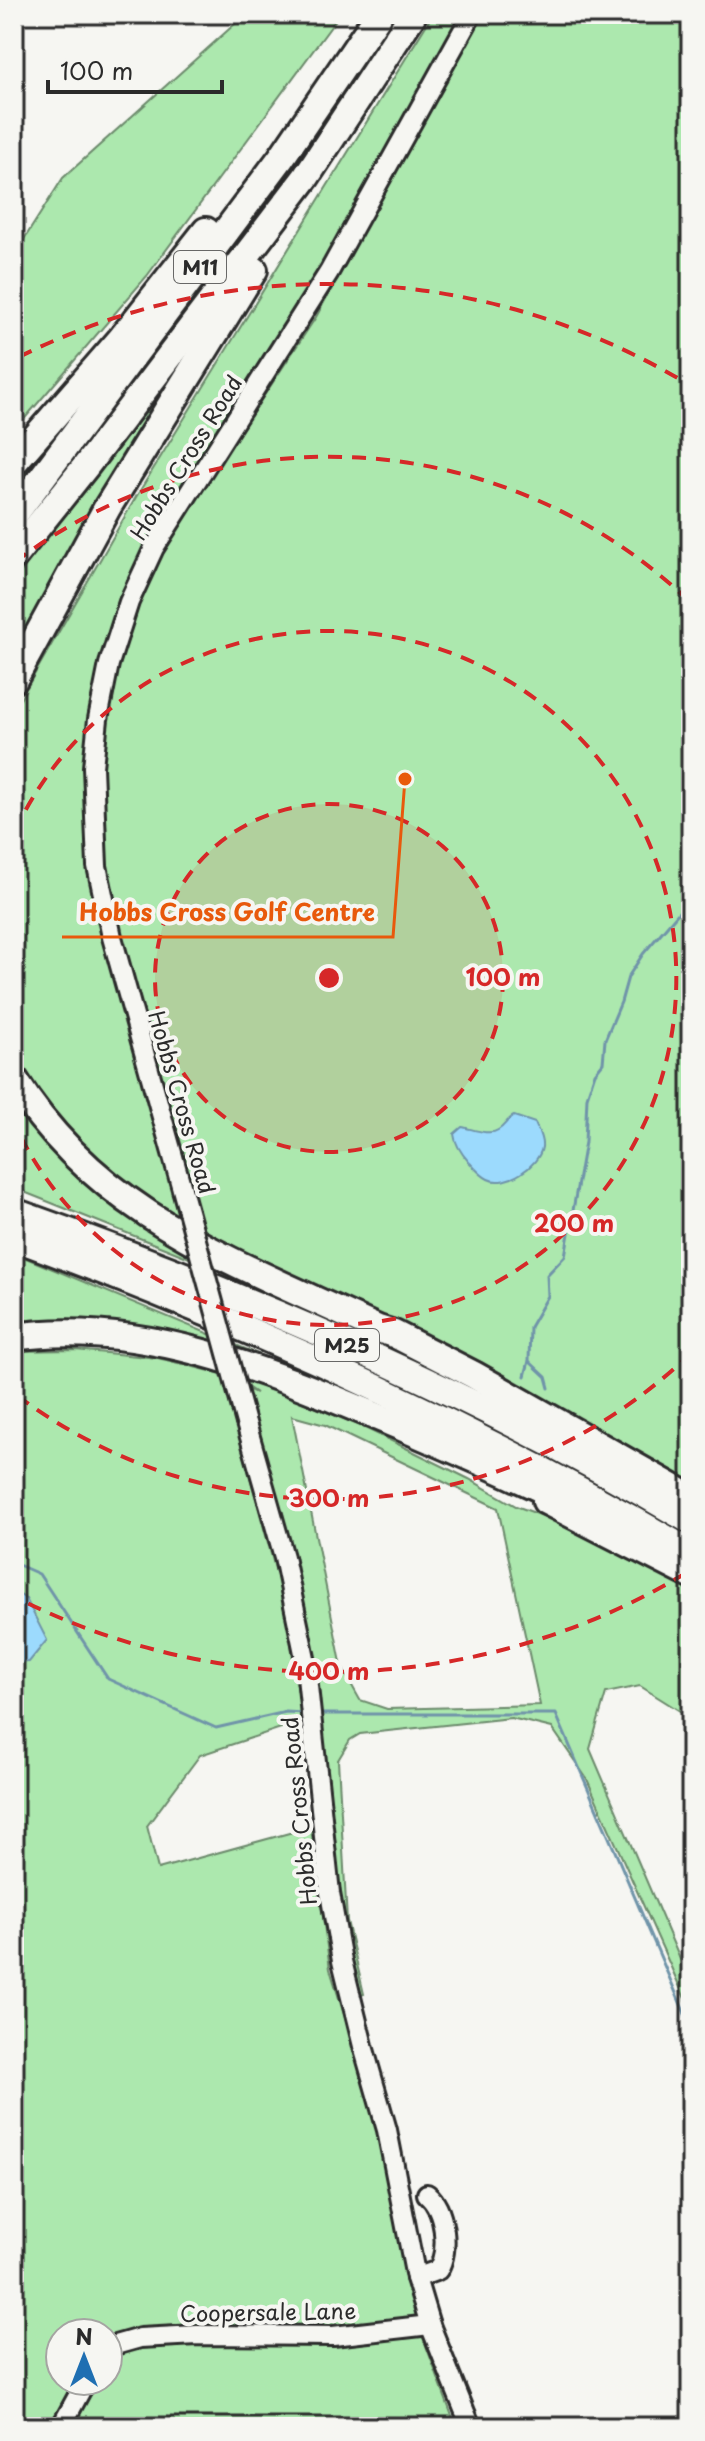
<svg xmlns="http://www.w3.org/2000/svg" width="705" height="2441" font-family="'Playpen Sans',sans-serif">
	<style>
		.green { fill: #ace8ae; stroke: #6c8a6c; stroke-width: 2; fill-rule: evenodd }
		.water { fill: #9cdafd; stroke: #6f94a9; stroke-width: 2 }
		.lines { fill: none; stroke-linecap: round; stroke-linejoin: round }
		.stream { stroke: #6f94a9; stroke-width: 3 }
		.minor-casing { stroke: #2b2b2b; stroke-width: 24 }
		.highway-casing { stroke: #2b2b2b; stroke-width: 32 }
		.minor { stroke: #f6f6f2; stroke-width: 18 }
		.highway { stroke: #f6f6f2; stroke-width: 26 }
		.minor-bridge-casing { stroke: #2b2b2b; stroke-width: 24; stroke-linecap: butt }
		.minor-bridge { stroke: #f6f6f2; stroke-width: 18 }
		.ring { fill: none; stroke: #d62828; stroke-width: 4; stroke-dasharray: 14 10 }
		.labels { text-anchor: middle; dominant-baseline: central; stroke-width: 8; stroke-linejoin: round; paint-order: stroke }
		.shield { fill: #f6f6f2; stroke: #686867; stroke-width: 2 }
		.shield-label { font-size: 20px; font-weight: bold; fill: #2b2b2b }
		.street-label { font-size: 22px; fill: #2b2b2b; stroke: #f6f6f2 }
		.centre { fill: #d62828; stroke: #f6f6f2; stroke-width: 4 }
		.ring-label { font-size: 24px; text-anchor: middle; font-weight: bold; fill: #d62828; stroke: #f6f6f2; stroke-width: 8; stroke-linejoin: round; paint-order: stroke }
		.leader { fill: none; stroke: #e8590c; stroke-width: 3 }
		.callout-dot { fill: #e8590c; stroke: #f6f6f2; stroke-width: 3 }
		.callout-label { font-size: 24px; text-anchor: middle; font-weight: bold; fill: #e8590c; stroke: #f6f6f2; stroke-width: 8; stroke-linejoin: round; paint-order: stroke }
	</style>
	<rect width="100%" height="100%" fill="#f6f6f2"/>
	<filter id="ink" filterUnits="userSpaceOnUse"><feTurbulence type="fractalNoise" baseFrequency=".0125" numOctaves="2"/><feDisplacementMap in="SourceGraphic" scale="16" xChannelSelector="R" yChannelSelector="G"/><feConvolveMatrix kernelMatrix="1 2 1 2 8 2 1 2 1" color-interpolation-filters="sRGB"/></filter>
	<g filter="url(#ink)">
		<g class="green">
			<path d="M 246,14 L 340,14 L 147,276 L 14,431 L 14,255 L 63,178 Z"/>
			<path d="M 433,14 L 472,14 L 197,497 L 316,317 L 461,53 L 484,14 L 691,14 L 691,1484 L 342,1299 L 225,1243 L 155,1205 L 91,1156 L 30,1088 L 14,1054 L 14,714 L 18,703 L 136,497 Z"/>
			<path d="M 99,385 L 14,493 L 14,476 Z"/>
			<path d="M 164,387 L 14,657 L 14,581 Z"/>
			<path d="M 14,1092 C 37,1126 60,1163 93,1188 C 122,1212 156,1229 189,1248 L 192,1259 L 14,1188 Z"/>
			<path d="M 14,1253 L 313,1377 C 208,1344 127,1310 14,1321 Z"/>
			<path d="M 75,1350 L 158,1358 L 222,1374 L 286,1609 L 302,1721 L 200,1755 L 147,1826 L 158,1869 L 311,1827 L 330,1969 L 376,2119 L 421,2332 L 456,2427 L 14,2427 L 14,1351 ZM 60,2333 L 108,2333 L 108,2381 L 60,2381 Z"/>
			<path d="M 246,1379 L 361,1426 L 469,1479 L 516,1506 L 562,1523 L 691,1587 L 691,1718 L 640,1686 L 606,1693 L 590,1749 L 691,1985 L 691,2012 L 587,1779 L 552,1728 L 511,1718 L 360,1734 L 350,1740 L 338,1760 L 347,1921 L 364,1994 L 355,1997 L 346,1948 L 319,1736 L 245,1388 L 256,1393 L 246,1386 ZM 292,1416 L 325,1425 L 498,1508 L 540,1705 L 387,1709 L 360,1700 L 342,1668 Z"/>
		</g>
		<g class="water">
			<path d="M 514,1116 L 535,1123 C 538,1131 543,1138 542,1147 C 539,1166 506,1188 488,1179 C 481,1176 474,1167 469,1162 C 462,1154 455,1145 454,1134 L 462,1127 C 473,1129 489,1136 498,1130 C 505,1126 507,1119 514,1116 Z"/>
			<path d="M 14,1591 L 26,1599 L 47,1640 L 29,1662 L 14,1663 Z"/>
		</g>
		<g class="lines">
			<g class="stream">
				<path d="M 529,1361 L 546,1377 L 549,1388"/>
				<path d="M 525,1376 L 529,1361 L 530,1327 L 548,1296 L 547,1275 L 565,1256 L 585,1142 L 587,1097 L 595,1073 L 603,1063 L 605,1040 L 621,1002 L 628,977 L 643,954 L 691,898"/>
				<path d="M 14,1563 L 39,1574 L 108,1679 L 216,1728 L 286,1712 L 303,1713"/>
				<path d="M 319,1714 L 556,1714 L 691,2028"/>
			</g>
			<g class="minor-casing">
				<g id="minor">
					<path d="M 182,1189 L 112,937 L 97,866 L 93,767 L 98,719 L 109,664 L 129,602 L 154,548 L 329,272 L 472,14"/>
					<path d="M 246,1423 L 284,1557 L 305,1658 L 330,1893 L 342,1961 L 363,2046 L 387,2130 L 416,2278 L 430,2325 L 471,2427"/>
					<path d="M 416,2278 L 438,2270 C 450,2249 445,2209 427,2194"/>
					<path d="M 108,2347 L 140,2338 L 197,2335 L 333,2336 L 430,2325"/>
					<path d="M 61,2427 L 86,2381"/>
				</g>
			</g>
			<g class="highway-casing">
				<g id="highway">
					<path d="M 14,462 L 121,339 L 206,231"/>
					<path d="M 14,515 L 281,158 L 379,14"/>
					<path d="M 14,556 L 86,466 L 306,177 L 413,14"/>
					<path d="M 14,679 L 107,508 L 254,270"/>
					<path d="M 14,1079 C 99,1217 239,1263 378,1329 L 394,1334 L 474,1375 L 691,1498"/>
					<path d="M 14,1212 C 248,1295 477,1395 691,1521"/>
					<path d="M 14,1237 C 248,1323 476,1427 691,1553"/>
					<path d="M 14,1337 C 140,1319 264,1369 378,1417 C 441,1444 505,1471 567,1501"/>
					<path d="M 546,1501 L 691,1575"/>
				</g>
			</g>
			<use href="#minor" class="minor"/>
			<use href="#highway" class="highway"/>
			<g class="minor-bridge-casing">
				<path id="minor-bridge" d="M 182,1189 L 246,1423"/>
			</g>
			<use href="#minor-bridge" class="minor-bridge"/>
		</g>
	</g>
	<circle cx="329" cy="978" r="174" fill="#d62828" fill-opacity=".12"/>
	<g class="ring">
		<circle cx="329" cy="978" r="174"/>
		<path d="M15 831A347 347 0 1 1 15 1125"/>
		<path d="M691 1353A521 521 0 0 1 15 1394M15 562A521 521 0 0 1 691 603"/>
		<path d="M686 1573A694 694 0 0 1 19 1599M19 357A694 694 0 0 1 686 383"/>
	</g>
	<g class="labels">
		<g class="shield">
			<rect x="174" y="251" width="52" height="32" rx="6"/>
			<rect x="315" y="1329" width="64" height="32" rx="6"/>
		</g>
		<g class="shield-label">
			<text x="200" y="267">M11</text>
			<text x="347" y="1345">M25</text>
		</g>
		<g class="street-label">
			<text transform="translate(185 457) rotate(-58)">Hobbs Cross Road</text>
			<text transform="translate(183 1102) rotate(74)">Hobbs Cross Road</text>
			<text transform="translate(298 1811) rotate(-96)">Hobbs Cross Road</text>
			<text transform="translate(268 2311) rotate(-1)">Coopersale Lane</text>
		</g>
	</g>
	<circle cx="329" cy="978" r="12" class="centre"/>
	<g class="ring-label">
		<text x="503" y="986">100 m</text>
		<text x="574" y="1232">200 m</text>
		<text x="329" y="1507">300 m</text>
		<text x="329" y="1680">400 m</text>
	</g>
	<path class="leader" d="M405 779L393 937H62"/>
	<circle class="callout-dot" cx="405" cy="779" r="8"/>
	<g class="callout-label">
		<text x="227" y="921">Hobbs Cross Golf Centre</text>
	</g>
	<rect width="705" height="2441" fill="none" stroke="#f6f6f2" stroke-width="48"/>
	<rect x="24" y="24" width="657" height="2393" fill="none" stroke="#2b2b2b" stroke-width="3" filter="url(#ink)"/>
	<g transform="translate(84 2357)"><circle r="38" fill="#f6f6f2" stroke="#a5a5a2" stroke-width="2"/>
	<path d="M0-6L14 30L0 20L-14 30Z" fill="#1f6fb2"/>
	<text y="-12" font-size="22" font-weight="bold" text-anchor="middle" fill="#2b2b2b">N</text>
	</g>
	<path d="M48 80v12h174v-12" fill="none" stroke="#2b2b2b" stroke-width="4"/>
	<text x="60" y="80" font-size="24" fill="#2b2b2b" stroke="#f6f6f2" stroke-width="6" paint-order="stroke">100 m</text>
</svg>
